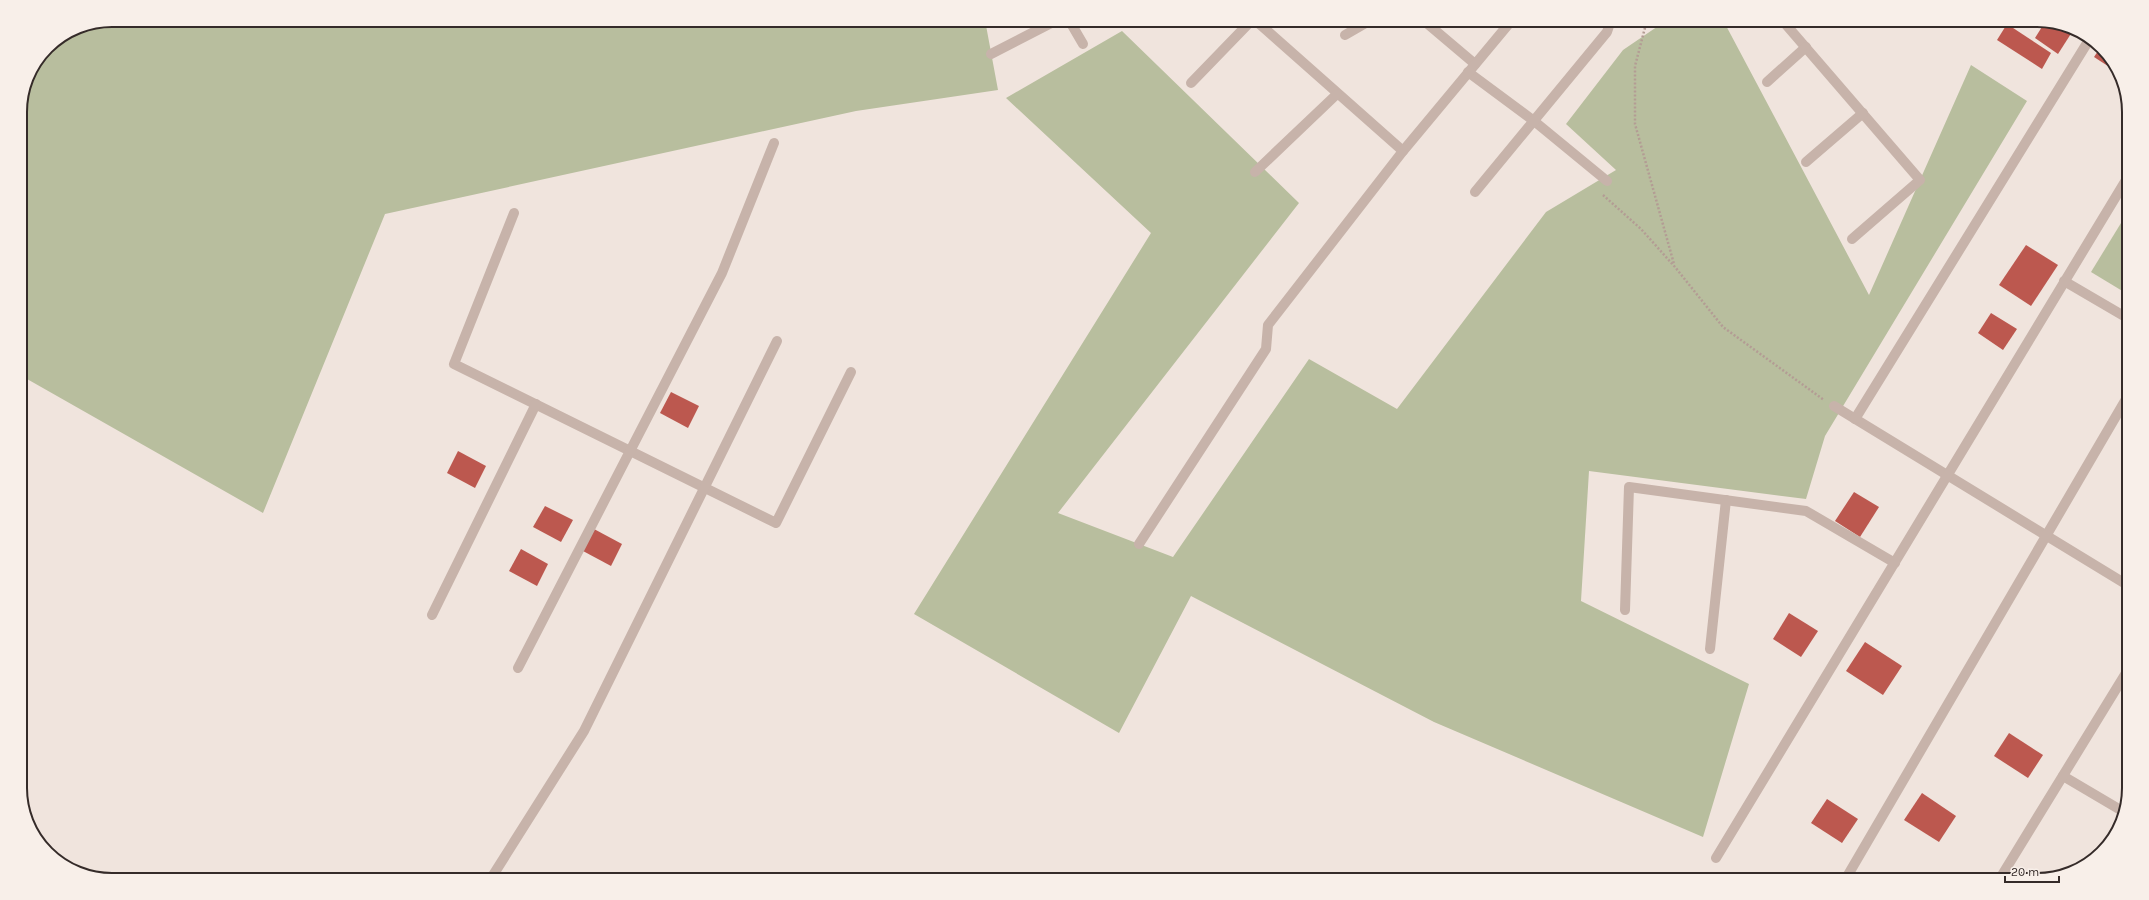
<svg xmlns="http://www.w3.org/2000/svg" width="2149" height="900" font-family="Karla,sans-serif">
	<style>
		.green { fill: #b8be9e }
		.building { fill: #bc584f }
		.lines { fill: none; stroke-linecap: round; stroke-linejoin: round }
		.path { stroke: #b39c94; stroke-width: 2.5; stroke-dasharray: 2 2; stroke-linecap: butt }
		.minor { stroke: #c7b3aa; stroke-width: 10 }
		.rim { fill: none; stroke: #352b29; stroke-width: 2 }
	</style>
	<rect width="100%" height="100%" fill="#f0e4dd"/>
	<g class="green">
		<path d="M 112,20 L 985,20 L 998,90 L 856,111 L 385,214 L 263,513 L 20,375 L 20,106 L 29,71 L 47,47 L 77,27 Z"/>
		<path d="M 1667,20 L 1723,20 L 1869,295 L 1971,65 L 2027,101 L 1825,436 L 1806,499 L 1589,471 L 1581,601 L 1749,684 L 1703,837 L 1434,722 L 1191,596 L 1119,733 L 914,614 L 1151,233 L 1006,98 L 1122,31 L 1299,203 L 1058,513 L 1173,557 L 1309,359 L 1397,409 L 1546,212 L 1616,170 L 1566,124 L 1623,50 Z"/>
		<path d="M 2129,210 L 2129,295 L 2091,272 Z"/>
	</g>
	<g class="building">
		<path d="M 2045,22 L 2074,29 L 2058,54 L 2035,38 Z"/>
		<path d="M 2007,24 L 2051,53 L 2042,69 L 1997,40 Z"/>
		<path d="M 2100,48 L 2110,56 L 2114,70 L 2094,57 Z"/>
		<path d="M 2026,245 L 2058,265 L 2031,306 L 1999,285 Z"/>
		<path d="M 1991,313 L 2017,329 L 2003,350 L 1978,333 Z"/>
		<path d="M 671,392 L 699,406 L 688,428 L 660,413 Z"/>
		<path d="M 458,451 L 486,466 L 475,488 L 447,473 Z"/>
		<path d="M 1854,492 L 1879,507 L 1860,537 L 1835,521 Z"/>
		<path d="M 545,506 L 573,520 L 561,542 L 533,527 Z"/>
		<path d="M 594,529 L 622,544 L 611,566 L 583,551 Z"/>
		<path d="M 521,549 L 548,564 L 537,586 L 509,571 Z"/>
		<path d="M 1789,613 L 1818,631 L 1801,657 L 1773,639 Z"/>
		<path d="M 1865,642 L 1902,666 L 1883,695 L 1846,671 Z"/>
		<path d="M 2009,733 L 2043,755 L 2028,778 L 1994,756 Z"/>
		<path d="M 1922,793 L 1956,816 L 1939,842 L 1904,820 Z"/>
		<path d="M 1827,799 L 1858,819 L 1842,843 L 1811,823 Z"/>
	</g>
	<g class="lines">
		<g class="path">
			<path d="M 1647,20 L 1635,66 L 1635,124 L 1674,264"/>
			<path d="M 1603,195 L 1641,229 L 1675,267 L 1723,327 L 1824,400"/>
		</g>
		<g class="minor">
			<path d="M 1069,20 L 1083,44"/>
			<path d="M 1255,20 L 1403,151"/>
			<path d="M 1423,20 L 1475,64"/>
			<path d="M 1782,20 L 1920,180 L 1852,239"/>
			<path d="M 1345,35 L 1371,20"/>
			<path d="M 991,54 L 1057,20"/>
			<path d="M 1468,72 L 1534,121 L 1607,181"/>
			<path d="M 1767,82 L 1806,47"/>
			<path d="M 1191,83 L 1252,20"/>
			<path d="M 1806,162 L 1863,113"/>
			<path d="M 1255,172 L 1337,94"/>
			<path d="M 1475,192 L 1607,32 L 1611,20"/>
			<path d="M 514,213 L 454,364 L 776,523 L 851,372"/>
			<path d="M 2064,281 L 2129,319"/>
			<path d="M 1834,406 L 2129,586"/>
			<path d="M 1855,419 L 2089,40"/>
			<path d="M 1139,544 L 1266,349 L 1268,325 L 1403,151 L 1512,20"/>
			<path d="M 1625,610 L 1629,487 L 1806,511 L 1895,563"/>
			<path d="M 432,615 L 536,404"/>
			<path d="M 1710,649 L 1726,500"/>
			<path d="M 518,668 L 722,273 L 774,143"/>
			<path d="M 2063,776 L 2124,812"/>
			<path d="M 1716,858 L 2129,175"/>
			<path d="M 490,880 L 584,731 L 777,341"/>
			<path d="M 1845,880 L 2129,394"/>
			<path d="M 1999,880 L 2129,668"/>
		</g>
	</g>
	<path d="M0 0H2149V900H0ZM112 27H2037A85 85 0 0 1 2122 112V788A85 85 0 0 1 2037 873H112A85 85 0 0 1 27 788V112A85 85 0 0 1 112 27Z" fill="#f8efe9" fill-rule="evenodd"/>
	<path class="rim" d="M112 27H2037A85 85 0 0 1 2122 112V788A85 85 0 0 1 2037 873H112A85 85 0 0 1 27 788V112A85 85 0 0 1 112 27Z"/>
	<path d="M2005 876v6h54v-6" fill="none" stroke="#352b29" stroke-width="2"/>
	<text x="2011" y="876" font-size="12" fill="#352b29" stroke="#f8efe9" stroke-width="3" paint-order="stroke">20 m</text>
</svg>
